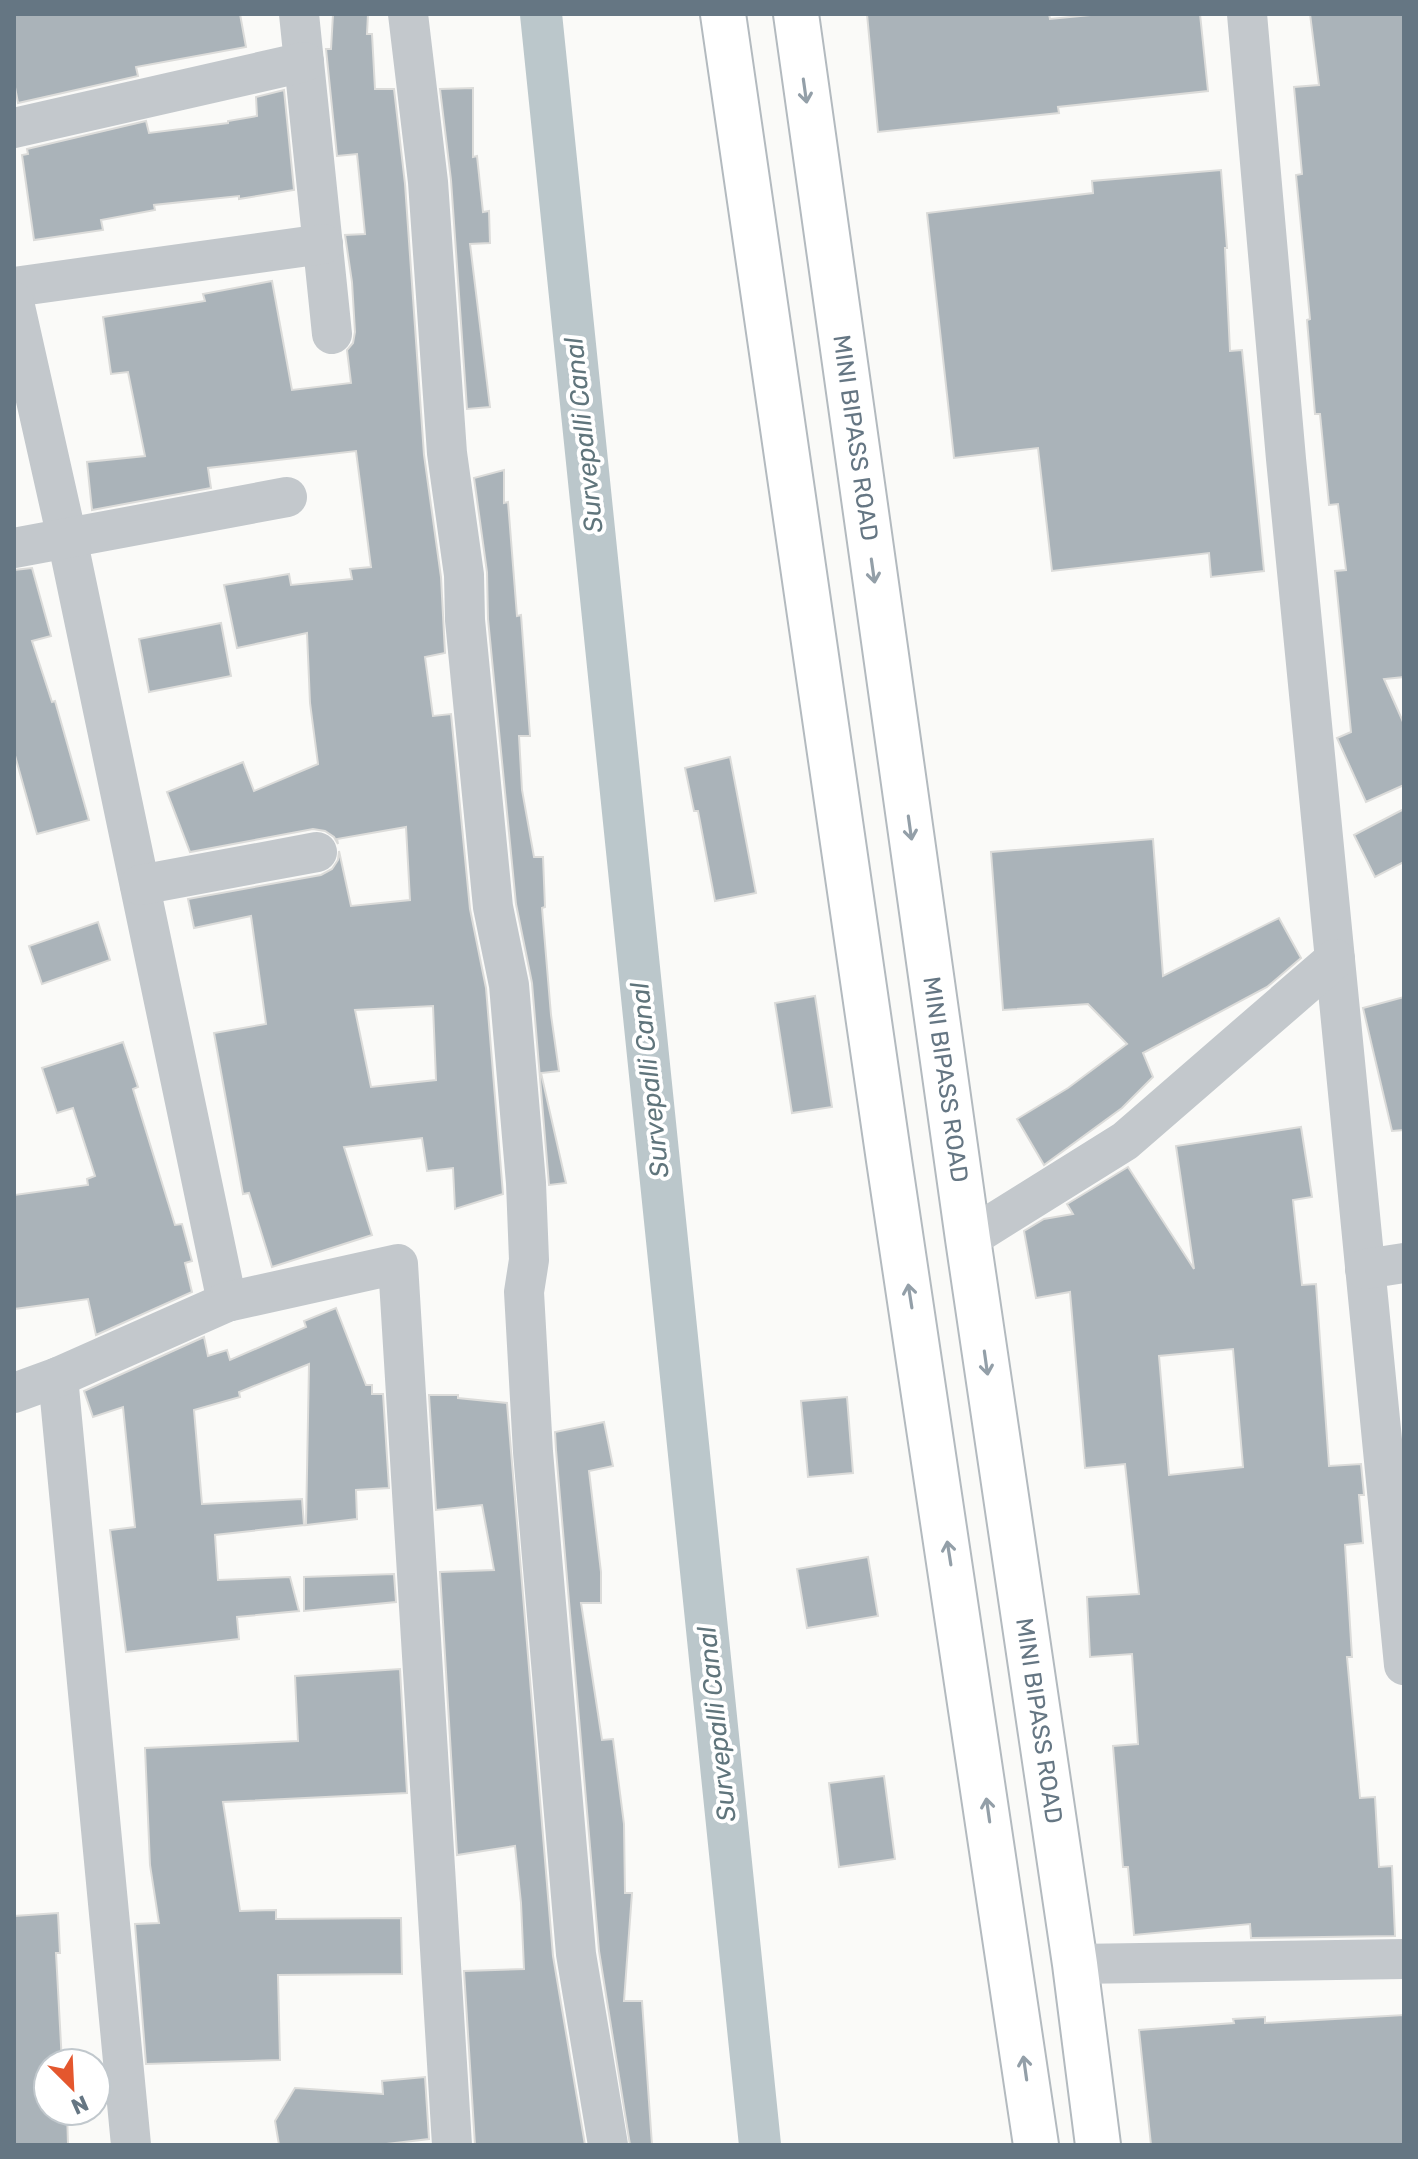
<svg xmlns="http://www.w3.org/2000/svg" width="1418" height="2159" font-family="Rubik,sans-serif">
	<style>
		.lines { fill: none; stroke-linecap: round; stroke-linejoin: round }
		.canal { stroke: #bbc7cb; stroke-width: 42 }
		.building { fill: #aab3b9; stroke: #dcdcda; stroke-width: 2; fill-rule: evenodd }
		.secondary-casing { stroke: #b3babf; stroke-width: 48 }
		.street { stroke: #c3c8cc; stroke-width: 40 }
		.secondary { stroke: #fff; stroke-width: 44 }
		.oneway { stroke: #939fa8 }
		.labels { text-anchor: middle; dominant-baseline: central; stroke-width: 8; stroke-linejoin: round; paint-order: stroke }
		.street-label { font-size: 24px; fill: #657683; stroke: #fff }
		.water-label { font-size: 26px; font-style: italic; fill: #60757c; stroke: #fff }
	</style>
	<rect width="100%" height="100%" fill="#fafaf8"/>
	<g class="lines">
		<path class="canal" d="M 541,14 L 760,2145"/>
	</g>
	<g class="building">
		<path d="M 14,14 L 240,14 L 246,47 L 136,67 L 138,76 L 18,103 L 14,82 Z"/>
		<path d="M 333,14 L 368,14 L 367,34 L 372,34 L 375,89 L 394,89 L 405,184 L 424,455 L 441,577 L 445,653 L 425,657 L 433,716 L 451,714 L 470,909 L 486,988 L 503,1194 L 455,1209 L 453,1168 L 427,1171 L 422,1138 L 344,1147 L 372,1235 L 272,1267 L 249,1193 L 243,1194 L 214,1033 L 266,1024 L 251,916 L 194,928 L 188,899 L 321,875 L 332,869 L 338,860 L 339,851 L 351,906 L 410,900 L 406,827 L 337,839 L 338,844 L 334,837 L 325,831 L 313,829 L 190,852 L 167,792 L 243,762 L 254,791 L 318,764 L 310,703 L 307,633 L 237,648 L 224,585 L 289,574 L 291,585 L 352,579 L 350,569 L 371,567 L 356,451 L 208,468 L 211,488 L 92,510 L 87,462 L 145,456 L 128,372 L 111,374 L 103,317 L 205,301 L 203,294 L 272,281 L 292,390 L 351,383 L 347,350 L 353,343 L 355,332 L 352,282 L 345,235 L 365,234 L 357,154 L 337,156 L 326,49 L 331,49 ZM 433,1006 L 436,1080 L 371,1087 L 355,1010 Z"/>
		<path d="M 867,14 L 1049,14 L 1050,19 L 1101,14 L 1200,14 L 1208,91 L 1058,107 L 1059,113 L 878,132 Z"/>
		<path d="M 1310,14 L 1404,14 L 1404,677 L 1384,679 L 1404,724 L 1404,785 L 1366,802 L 1337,738 L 1351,732 L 1335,571 L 1346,570 L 1338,504 L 1329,505 L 1320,414 L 1315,414 L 1307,320 L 1310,319 L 1296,175 L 1302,174 L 1294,87 L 1319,85 Z"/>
		<path d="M 473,88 L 473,157 L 477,156 L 483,212 L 489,211 L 490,243 L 470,244 L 490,407 L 467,409 L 451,180 L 440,89 Z"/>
		<path d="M 284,90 L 294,190 L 239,199 L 239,196 L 154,205 L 155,210 L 101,220 L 103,230 L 34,240 L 22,155 L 28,154 L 27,149 L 146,121 L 149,133 L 228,123 L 228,121 L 257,116 L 256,97 Z"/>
		<path d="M 1221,170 L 1227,248 L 1225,248 L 1230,351 L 1242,350 L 1264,571 L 1211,577 L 1209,553 L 1052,571 L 1038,448 L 954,458 L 927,213 L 1093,193 L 1092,181 Z"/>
		<path d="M 504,470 L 504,503 L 508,502 L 517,616 L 521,615 L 530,736 L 519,736 L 522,790 L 534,857 L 543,857 L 545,907 L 542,908 L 551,1015 L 559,1071 L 541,1073 L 566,1183 L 549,1185 L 532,983 L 516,904 L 488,619 L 487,572 L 474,478 Z"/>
		<path d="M 32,568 L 51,636 L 32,641 L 52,702 L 55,701 L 89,820 L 37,834 L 14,752 L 14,570 Z"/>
		<path d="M 221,623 L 231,676 L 149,692 L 139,639 Z"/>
		<path d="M 730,757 L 756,893 L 715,901 L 698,811 L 694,811 L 685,768 Z"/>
		<path d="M 1404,809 L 1404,862 L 1375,877 L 1354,835 Z"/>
		<path d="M 1153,839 L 1163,976 L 1279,918 L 1301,958 L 1267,987 L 1143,1053 L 1153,1077 L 1122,1108 L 1044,1165 L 1017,1119 L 1068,1088 L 1127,1044 L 1088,1004 L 1003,1010 L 991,852 Z"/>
		<path d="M 98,922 L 110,960 L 42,984 L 29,946 Z"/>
		<path d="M 815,996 L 832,1107 L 792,1113 L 775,1003 Z"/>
		<path d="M 1404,997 L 1404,1130 L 1392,1131 L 1363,1008 Z"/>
		<path d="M 123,1042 L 138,1087 L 133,1089 L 175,1225 L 182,1224 L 192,1261 L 185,1263 L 192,1292 L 96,1335 L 88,1299 L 14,1309 L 14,1195 L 88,1185 L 87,1179 L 95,1176 L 73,1108 L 57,1113 L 42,1068 Z"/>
		<path d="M 1301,1127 L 1312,1197 L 1293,1200 L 1302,1285 L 1316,1284 L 1329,1466 L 1361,1464 L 1364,1495 L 1359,1495 L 1363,1543 L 1345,1545 L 1352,1657 L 1347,1657 L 1360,1798 L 1375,1797 L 1379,1867 L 1392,1866 L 1395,1936 L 1251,1938 L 1250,1924 L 1134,1935 L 1128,1867 L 1123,1867 L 1113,1746 L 1138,1744 L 1132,1654 L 1090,1657 L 1087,1597 L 1139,1594 L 1125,1464 L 1085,1468 L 1070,1292 L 1036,1298 L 1024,1231 L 1044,1219 L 1073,1214 L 1067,1204 L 1128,1167 L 1194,1269 L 1176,1146 ZM 1233,1349 L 1243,1467 L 1169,1475 L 1159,1356 Z"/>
		<path d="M 336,1308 L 366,1385 L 372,1385 L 372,1394 L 383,1394 L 389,1488 L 356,1490 L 357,1519 L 306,1525 L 309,1364 L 239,1392 L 240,1397 L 194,1410 L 202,1504 L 302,1499 L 304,1525 L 215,1535 L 218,1580 L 290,1577 L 299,1611 L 237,1617 L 239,1639 L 126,1652 L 110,1530 L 135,1527 L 123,1407 L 93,1417 L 84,1391 L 204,1337 L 208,1356 L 227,1350 L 230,1360 L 306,1327 L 304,1321 Z"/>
		<path d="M 429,1395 L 458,1395 L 458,1398 L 507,1403 L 553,1956 L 585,2145 L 475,2145 L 464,1971 L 524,1969 L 521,1903 L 515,1846 L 457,1855 L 440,1572 L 494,1570 L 482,1505 L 436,1510 Z"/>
		<path d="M 847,1397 L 853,1473 L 808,1477 L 801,1401 Z"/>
		<path d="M 604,1422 L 613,1466 L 589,1471 L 601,1572 L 601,1603 L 581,1603 L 602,1740 L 613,1739 L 624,1824 L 625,1893 L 632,1893 L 624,2001 L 642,2001 L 652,2145 L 630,2145 L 599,1951 L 556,1450 L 555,1432 Z"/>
		<path d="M 868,1557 L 878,1616 L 807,1628 L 797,1569 Z"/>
		<path d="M 394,1574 L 396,1602 L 304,1611 L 304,1577 Z"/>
		<path d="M 400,1669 L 407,1793 L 223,1802 L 240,1911 L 276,1910 L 276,1919 L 401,1918 L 402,1974 L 278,1975 L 280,2060 L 146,2064 L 135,1924 L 159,1923 L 150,1865 L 145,1748 L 298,1741 L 295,1676 Z"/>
		<path d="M 884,1776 L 895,1859 L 839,1867 L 829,1783 Z"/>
		<path d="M 58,1913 L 60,1953 L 56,1953 L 62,2063 L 48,2063 L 48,2111 L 67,2111 L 68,2145 L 14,2145 L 14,1916 Z"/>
		<path d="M 1404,2015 L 1404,2145 L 1151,2145 L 1139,2030 L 1234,2023 L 1233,2019 L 1265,2017 L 1265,2023 Z"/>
		<path d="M 425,2077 L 429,2139 L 378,2145 L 279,2145 L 275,2121 L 295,2088 L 383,2094 L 382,2081 Z"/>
	</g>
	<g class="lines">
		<g class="secondary-casing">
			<g id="secondary">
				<path d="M 723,14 L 889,1160 L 1036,2145"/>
				<path id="s1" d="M 796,14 L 968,1239 L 1075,1964 L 1098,2145"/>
			</g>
		</g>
		<g class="street">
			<path d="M 299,14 L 332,334"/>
			<path d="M 408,14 L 428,182 L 447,453 L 464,575 L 465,620 L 493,907 L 509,985 L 526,1183 L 529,1260 L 524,1292 L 533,1452 L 576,1954 L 608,2145"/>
			<path d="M 1247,14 L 1286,459 L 1404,1665"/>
			<path d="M 14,128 L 304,62"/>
			<path d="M 14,287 L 323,244"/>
			<path d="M 14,302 L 67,538 L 227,1302"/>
			<path d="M 14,548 L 287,497"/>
			<path d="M 140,885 L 317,852"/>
			<path d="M 968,1239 L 1125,1141 L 1335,959"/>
			<path d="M 1365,1269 L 1404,1263"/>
			<path d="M 58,1377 L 131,2145"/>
			<path d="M 14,1393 L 58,1377 L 227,1302 L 398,1264 L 452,2145"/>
			<path d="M 1075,1964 L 1404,1959"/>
		</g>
		<use href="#secondary" class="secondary"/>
	</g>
	<defs><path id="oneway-shaft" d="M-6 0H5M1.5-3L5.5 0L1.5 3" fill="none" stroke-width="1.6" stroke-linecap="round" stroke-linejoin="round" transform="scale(2)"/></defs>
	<g class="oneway">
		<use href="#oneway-shaft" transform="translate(805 91) rotate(82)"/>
		<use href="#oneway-shaft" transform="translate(873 571) rotate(82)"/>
		<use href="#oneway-shaft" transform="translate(910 828) rotate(82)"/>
		<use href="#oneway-shaft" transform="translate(910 1296) rotate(-99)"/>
		<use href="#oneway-shaft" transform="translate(986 1363) rotate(82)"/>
		<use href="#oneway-shaft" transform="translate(949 1553) rotate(-99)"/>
		<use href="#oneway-shaft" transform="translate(988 1810) rotate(-98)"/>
		<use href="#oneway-shaft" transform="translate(1025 2068) rotate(-98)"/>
	</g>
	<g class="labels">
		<g class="street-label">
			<text stroke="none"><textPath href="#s1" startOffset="428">MINI BIPASS ROAD</textPath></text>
			<text stroke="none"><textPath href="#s1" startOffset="1076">MINI BIPASS ROAD</textPath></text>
			<text stroke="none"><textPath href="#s1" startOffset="1724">MINI BIPASS ROAD</textPath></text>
		</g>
		<g class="water-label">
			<text transform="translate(584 435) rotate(-96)">Survepalli Canal</text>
			<text transform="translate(650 1080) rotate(-96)">Survepalli Canal</text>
			<text transform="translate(717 1724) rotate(-96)">Survepalli Canal</text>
		</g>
	</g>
	<rect width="1418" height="2159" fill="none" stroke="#657683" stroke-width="32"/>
	<g transform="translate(72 2087) rotate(156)"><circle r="38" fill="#ffffff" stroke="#c1c8cd" stroke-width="2"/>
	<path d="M0-6L14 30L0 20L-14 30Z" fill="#e4572e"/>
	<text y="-12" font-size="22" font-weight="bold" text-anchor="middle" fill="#657683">N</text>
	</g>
</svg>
